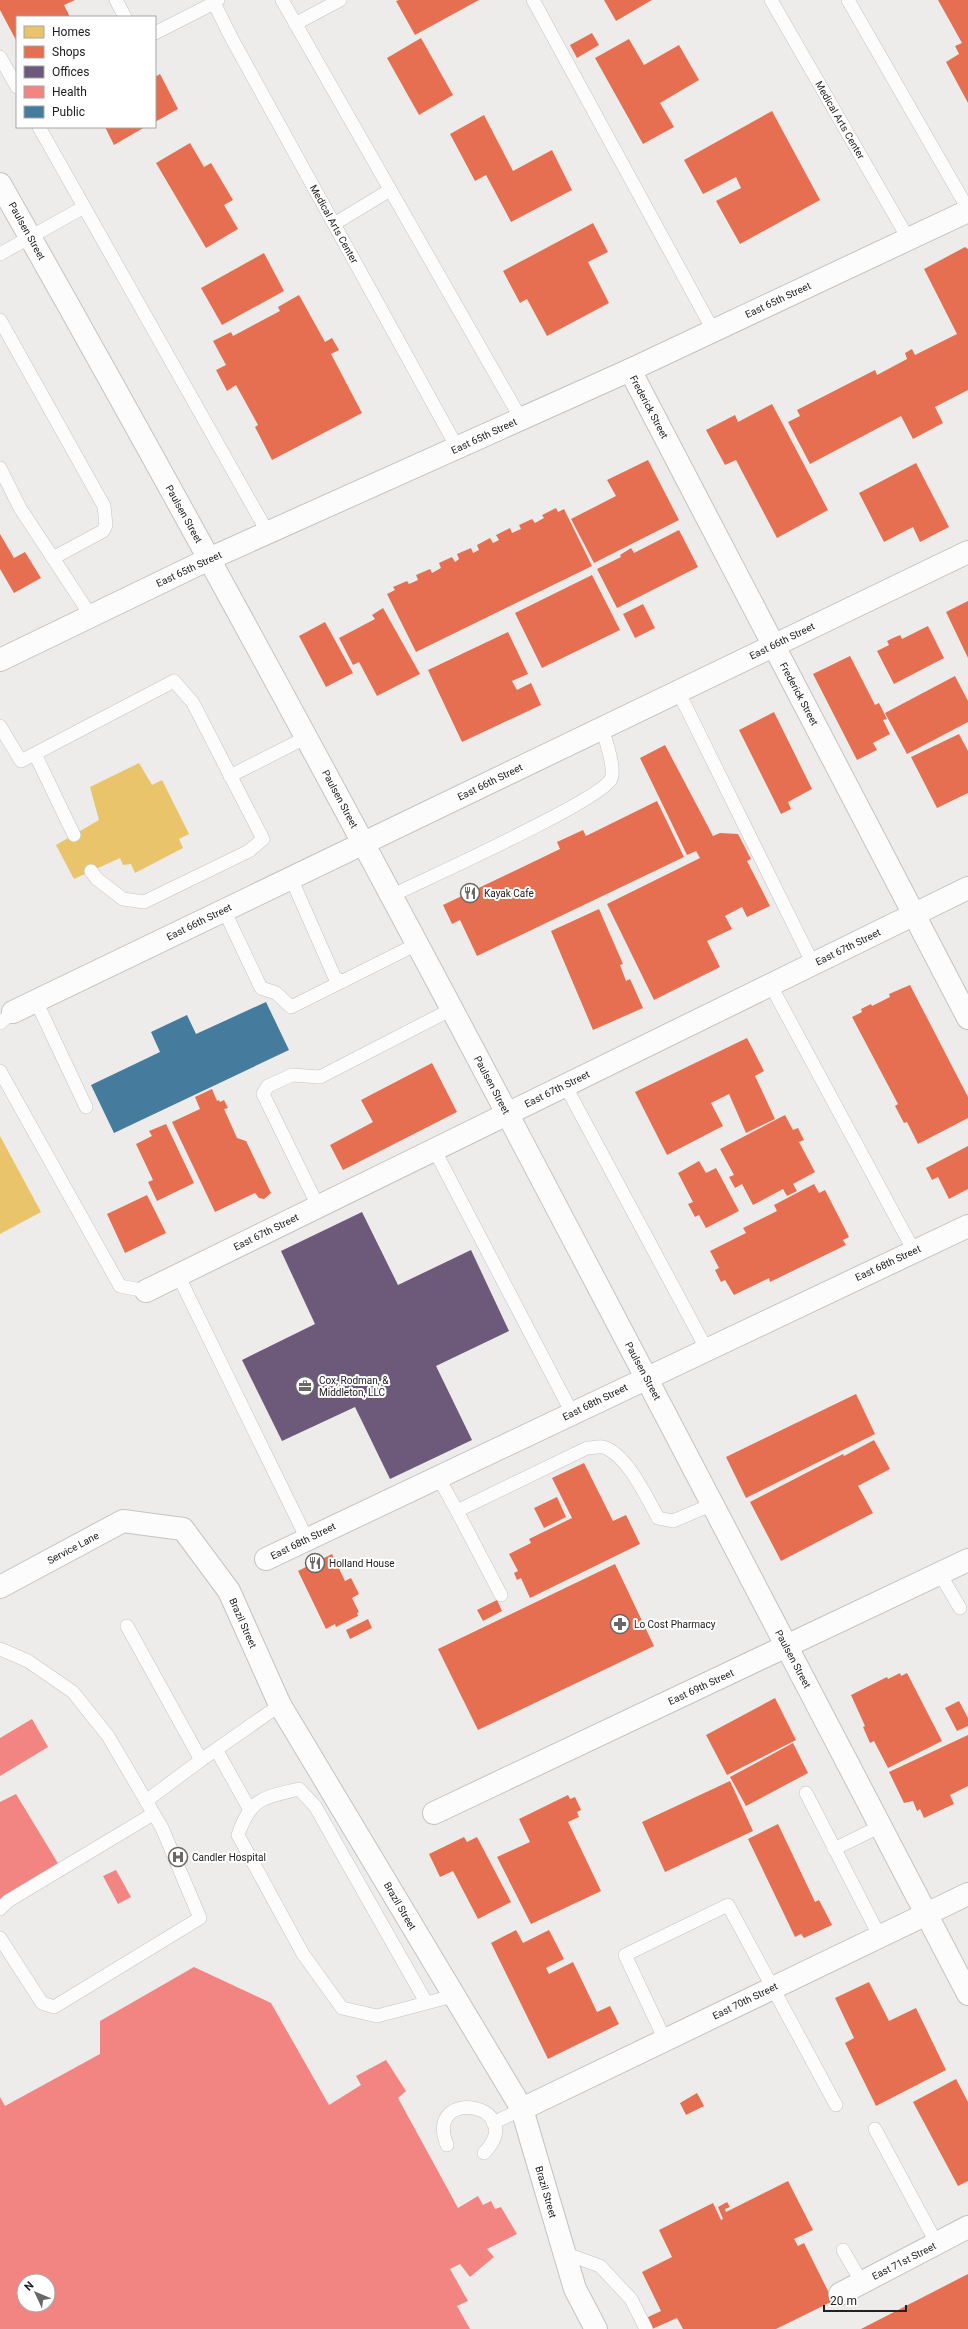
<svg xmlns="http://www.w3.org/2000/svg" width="968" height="2329" font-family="Roboto,sans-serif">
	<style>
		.homes { fill: #e9c46a }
		.shops { fill: #e76f51 }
		.offices { fill: #6d597a }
		.health { fill: #f28482; fill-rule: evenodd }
		.public { fill: #457b9d }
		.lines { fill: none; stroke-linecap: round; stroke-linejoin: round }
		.service-casing { stroke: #c4c3c2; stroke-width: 14 }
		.minor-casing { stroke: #c4c3c2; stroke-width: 24 }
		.tertiary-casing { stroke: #c4c3c2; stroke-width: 24 }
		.service { stroke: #fcfcfc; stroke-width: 13 }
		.minor { stroke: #fcfcfc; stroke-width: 22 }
		.tertiary { stroke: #fcfcfc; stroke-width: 22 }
		.labels { text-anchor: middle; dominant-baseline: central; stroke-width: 4; stroke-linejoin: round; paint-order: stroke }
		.street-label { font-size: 10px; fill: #212121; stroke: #fff }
		.poi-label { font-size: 10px; fill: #212121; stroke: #fff; text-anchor: start }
	</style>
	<rect width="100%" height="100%" fill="#eeecea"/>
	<g class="homes">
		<path d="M 139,763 L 152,785 L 162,780 L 189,834 L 179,839 L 183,848 L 135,873 L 131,864 L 123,865 L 120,858 L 74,879 L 56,845 L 99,820 L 90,787 Z"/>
		<path d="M 0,1136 L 41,1212 L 0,1234 Z"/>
	</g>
	<g class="shops">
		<path d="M 0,0 L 75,0 L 64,5 L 70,17 L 17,17 L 17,42 L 0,10 Z"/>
		<path d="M 399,0 L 479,0 L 415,35 L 396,1 Z"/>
		<path d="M 604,0 L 652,0 L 616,21 Z"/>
		<path d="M 938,0 L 968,0 L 968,103 L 946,62 L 959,54 L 955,46 L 962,43 Z"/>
		<path d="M 592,33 L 599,45 L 577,58 L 570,45 Z"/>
		<path d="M 421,38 L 453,95 L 419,115 L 387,58 Z"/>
		<path d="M 629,39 L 644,65 L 679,45 L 699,80 L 660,103 L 674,127 L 643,144 L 595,58 Z"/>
		<path d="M 160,74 L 178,109 L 155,122 L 155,77 Z"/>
		<path d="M 772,111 L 820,200 L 740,244 L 716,201 L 741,188 L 736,177 L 703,194 L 684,160 Z"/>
		<path d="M 484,115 L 513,171 L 552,150 L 572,190 L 511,222 L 486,175 L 475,181 L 450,134 Z"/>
		<path d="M 105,127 L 145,127 L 114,145 Z"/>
		<path d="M 190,143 L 204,167 L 211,163 L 233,200 L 224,205 L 238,229 L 206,248 L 156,163 Z"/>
		<path d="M 593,223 L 608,252 L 588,262 L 609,303 L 547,336 L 527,299 L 520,303 L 503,271 Z"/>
		<path d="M 965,247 L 968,249 L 968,390 L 935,407 L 943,423 L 913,439 L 901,416 L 810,464 L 788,422 L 800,416 L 797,410 L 875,370 L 877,375 L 907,359 L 905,353 L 912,349 L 915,355 L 957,334 L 924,269 Z"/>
		<path d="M 264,253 L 284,291 L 222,325 L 201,288 Z"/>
		<path d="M 299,295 L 325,342 L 332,338 L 339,350 L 331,354 L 362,413 L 272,460 L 255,427 L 258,425 L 236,385 L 227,391 L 216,370 L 226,365 L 213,341 L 231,332 L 233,336 L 280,311 L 278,307 Z"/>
		<path d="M 772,404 L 828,510 L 777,538 L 736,460 L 725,465 L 706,430 L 735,415 L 738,422 Z"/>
		<path d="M 648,460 L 679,520 L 594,563 L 571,519 L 616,496 L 607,480 Z"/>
		<path d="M 916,463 L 949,527 L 920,542 L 913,527 L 884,542 L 859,493 Z"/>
		<path d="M 556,508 L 558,512 L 564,509 L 592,566 L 416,652 L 387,594 L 395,590 L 393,587 L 407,581 L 409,584 L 418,580 L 416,575 L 430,569 L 432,573 L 441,568 L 439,563 L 452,557 L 455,562 L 459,559 L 457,554 L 471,548 L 473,553 L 479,550 L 477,545 L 490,538 L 493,543 L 499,540 L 496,535 L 510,528 L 512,533 L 521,529 L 519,525 L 532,519 L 535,523 L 544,518 L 542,515 Z"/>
		<path d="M 679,530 L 698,567 L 617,608 L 597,569 L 621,557 L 620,555 L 631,548 L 634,553 Z"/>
		<path d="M 0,534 L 14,558 L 25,552 L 41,578 L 14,593 L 0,569 Z"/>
		<path d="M 592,575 L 620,630 L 542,668 L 515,613 Z"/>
		<path d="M 968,601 L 968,658 L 946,612 Z"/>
		<path d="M 643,604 L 655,628 L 635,638 L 623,614 Z"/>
		<path d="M 383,608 L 420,674 L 377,696 L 359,662 L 353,665 L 339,638 L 375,619 L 372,615 Z"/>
		<path d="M 325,622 L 353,673 L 326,687 L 299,636 Z"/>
		<path d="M 928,626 L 944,658 L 894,684 L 877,651 L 889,645 L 887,641 L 893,638 L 900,635 L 902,639 Z"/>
		<path d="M 508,632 L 528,674 L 512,681 L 517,690 L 531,683 L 541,705 L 462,742 L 428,670 Z"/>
		<path d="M 850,656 L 875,705 L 879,703 L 887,719 L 883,720 L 890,734 L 873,743 L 877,750 L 857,760 L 813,674 Z"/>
		<path d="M 955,676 L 968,701 L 968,722 L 907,754 L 885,713 Z"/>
		<path d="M 774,712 L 812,789 L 788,802 L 791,809 L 781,814 L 739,730 Z"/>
		<path d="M 959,734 L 968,751 L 968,793 L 937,808 L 911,757 Z"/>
		<path d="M 665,745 L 713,836 L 720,833 L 738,834 L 751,859 L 747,861 L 770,906 L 747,917 L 742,907 L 725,916 L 732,929 L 707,941 L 720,967 L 654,1000 L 607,904 L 700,858 L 696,851 L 687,855 L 640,758 Z"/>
		<path d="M 657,801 L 684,857 L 477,956 L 460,920 L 452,924 L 443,905 L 560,849 L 557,842 L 583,830 L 586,836 Z"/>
		<path d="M 599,909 L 623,964 L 620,965 L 626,981 L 630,979 L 643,1008 L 593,1030 L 551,931 Z"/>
		<path d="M 910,985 L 968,1097 L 968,1118 L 918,1144 L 907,1122 L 904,1123 L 895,1106 L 898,1104 L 852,1017 L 862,1012 L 861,1009 L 871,1004 L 872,1006 L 890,997 L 889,994 Z"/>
		<path d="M 747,1038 L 764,1071 L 755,1076 L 775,1119 L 746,1133 L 729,1094 L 711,1103 L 723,1126 L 667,1155 L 635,1092 Z"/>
		<path d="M 432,1063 L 457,1112 L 343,1170 L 330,1145 L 373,1122 L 361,1100 Z"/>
		<path d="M 212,1089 L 217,1101 L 219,1100 L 220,1102 L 224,1100 L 228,1108 L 224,1109 L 237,1138 L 246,1141 L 271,1193 L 264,1199 L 259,1198 L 255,1193 L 215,1212 L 172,1122 L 200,1109 L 195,1097 Z"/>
		<path d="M 785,1115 L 793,1130 L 798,1128 L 804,1140 L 799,1142 L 815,1172 L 793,1184 L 797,1191 L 787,1196 L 783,1189 L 753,1205 L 742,1184 L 735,1188 L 729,1177 L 734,1175 L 720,1149 Z"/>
		<path d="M 166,1124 L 194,1183 L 157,1201 L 148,1182 L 153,1180 L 136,1144 L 152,1136 L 149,1131 Z"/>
		<path d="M 968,1146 L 968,1189 L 949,1199 L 938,1177 L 932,1180 L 926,1168 Z"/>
		<path d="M 699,1161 L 706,1173 L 716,1168 L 739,1211 L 706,1228 L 699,1215 L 695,1217 L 688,1204 L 693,1202 L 678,1173 Z"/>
		<path d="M 814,1184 L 819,1193 L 825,1190 L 849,1237 L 843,1240 L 846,1245 L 770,1282 L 769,1278 L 734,1295 L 725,1280 L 721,1282 L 715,1270 L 719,1268 L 710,1251 L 746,1233 L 743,1228 L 777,1211 L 774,1205 Z"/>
		<path d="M 147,1195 L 166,1233 L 125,1253 L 107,1214 Z"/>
		<path d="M 856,1394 L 875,1434 L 746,1498 L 726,1457 Z"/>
		<path d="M 874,1440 L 890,1469 L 858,1486 L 873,1513 L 781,1561 L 750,1502 L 843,1454 L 844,1456 Z"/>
		<path d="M 584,1463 L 613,1521 L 626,1515 L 640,1544 L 530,1598 L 521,1578 L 517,1580 L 514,1573 L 518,1571 L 509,1554 L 531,1543 L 529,1539 L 572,1518 L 552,1478 Z"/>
		<path d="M 557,1497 L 566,1517 L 544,1528 L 534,1508 Z"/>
		<path d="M 332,1554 L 345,1581 L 351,1578 L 359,1594 L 352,1598 L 359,1612 L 357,1613 L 358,1616 L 336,1627 L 335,1624 L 326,1629 L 298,1571 Z"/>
		<path d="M 615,1564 L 654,1646 L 478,1730 L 438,1649 Z"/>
		<path d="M 497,1600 L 502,1611 L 483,1621 L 477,1610 Z"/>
		<path d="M 368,1619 L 372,1628 L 350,1639 L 346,1630 Z"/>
		<path d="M 900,1673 L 901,1676 L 907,1673 L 942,1741 L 888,1768 L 874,1741 L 870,1743 L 863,1727 L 865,1726 L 851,1695 L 887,1677 L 888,1679 Z"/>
		<path d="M 775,1698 L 796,1740 L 727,1775 L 706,1735 Z"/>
		<path d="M 959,1701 L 968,1718 L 968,1726 L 957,1731 L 945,1708 Z"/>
		<path d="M 968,1735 L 968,1786 L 950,1795 L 954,1804 L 924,1818 L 920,1809 L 917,1811 L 913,1801 L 904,1803 L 889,1772 Z"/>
		<path d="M 793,1743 L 808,1773 L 746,1806 L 730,1777 Z"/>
		<path d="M 730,1781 L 753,1831 L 665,1872 L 642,1822 Z"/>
		<path d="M 568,1795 L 570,1799 L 575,1797 L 581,1810 L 577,1812 L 579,1817 L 568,1822 L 601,1891 L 531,1924 L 497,1857 L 530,1842 L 519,1819 Z"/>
		<path d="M 778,1824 L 815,1902 L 819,1900 L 832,1925 L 804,1938 L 801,1934 L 795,1937 L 748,1839 Z"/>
		<path d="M 464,1837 L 467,1842 L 477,1837 L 511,1902 L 478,1919 L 453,1871 L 440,1877 L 429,1854 Z"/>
		<path d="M 516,1930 L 523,1943 L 549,1930 L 564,1959 L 546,1968 L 549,1974 L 573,1962 L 597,2012 L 610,2006 L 619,2024 L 548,2059 L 491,1943 Z"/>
		<path d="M 869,1982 L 889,2021 L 916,2008 L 946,2070 L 876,2106 L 845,2043 L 854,2038 L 835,1998 Z"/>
		<path d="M 956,2079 L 968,2102 L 968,2181 L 958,2186 L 913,2102 Z"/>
		<path d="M 697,2093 L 704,2106 L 686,2115 L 680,2103 Z"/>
		<path d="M 788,2181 L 813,2230 L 794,2239 L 798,2246 L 804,2243 L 833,2301 L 776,2329 L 683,2329 L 677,2318 L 652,2329 L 646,2318 L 661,2311 L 642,2272 L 672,2257 L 659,2230 L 713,2203 L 721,2220 L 723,2219 L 718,2207 L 727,2202 L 730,2207 L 725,2209 L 726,2212 Z"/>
		<path d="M 968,2274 L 968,2329 L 861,2329 Z"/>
	</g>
	<path class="offices" d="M 362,1212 L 398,1285 L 471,1250 L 509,1331 L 436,1366 L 472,1440 L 390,1479 L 355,1407 L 282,1441 L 242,1360 L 315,1324 L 281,1251 Z"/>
	<g class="health">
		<path d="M 32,1719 L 48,1747 L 0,1776 L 0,1738 Z"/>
		<path d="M 16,1794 L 65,1875 L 0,1910 L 0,1802 Z"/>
		<path d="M 116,1870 L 131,1897 L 118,1904 L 103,1876 Z"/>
		<path d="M 194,1967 L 271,2003 L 329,2105 L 361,2085 L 356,2076 L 386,2060 L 406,2091 L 398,2098 L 458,2208 L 478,2196 L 483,2205 L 491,2201 L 495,2209 L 501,2207 L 517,2234 L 487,2249 L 494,2257 L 470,2277 L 460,2264 L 450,2269 L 468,2301 L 457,2306 L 470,2329 L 0,2329 L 0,2097 L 5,2106 L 100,2054 L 100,2021 ZM 24,2281 L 48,2281 L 48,2305 L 24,2305 Z"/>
	</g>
	<path class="public" d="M 266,1002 L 289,1050 L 114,1133 L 91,1085 L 160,1052 L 151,1032 L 187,1015 L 196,1034 Z"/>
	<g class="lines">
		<g class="service-casing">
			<g id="service">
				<path d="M 116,0 L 125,17"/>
				<path d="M 218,0 L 214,3 L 232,39 L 458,449"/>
				<path d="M 282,0 L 521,419"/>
				<path d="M 533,0 L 713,330"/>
				<path d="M 771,0 L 909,240"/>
				<path d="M 848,0 L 968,209"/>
				<path d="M 295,24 L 340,0"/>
				<path d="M 155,33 L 214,3"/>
				<path d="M 0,57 L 17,87"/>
				<path d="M 39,127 L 268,533"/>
				<path d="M 334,224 L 390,190"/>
				<path d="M 0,254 L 84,207"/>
				<path d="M 0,320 L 104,506 L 106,525 L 103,531 L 53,558"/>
				<path d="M 0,468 L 20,508 L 91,616"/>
				<path d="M 678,691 L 813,964"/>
				<path d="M 0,726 L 21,761 L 174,681 L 193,703 L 263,839 L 249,851 L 144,902 L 123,899 L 97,879 L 91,871"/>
				<path d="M 35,754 L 74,835"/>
				<path d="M 230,776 L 307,737"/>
				<path d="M 291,878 L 335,978 L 343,981"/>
				<path d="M 391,896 C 425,879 600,801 611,779 C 616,769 605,739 602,728"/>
				<path d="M 224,910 L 261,988 L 276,993 L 291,1007 L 417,944"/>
				<path d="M 770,984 L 914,1251"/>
				<path d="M 36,1001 L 86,1107"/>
				<path d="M 0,1023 L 13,1012"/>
				<path d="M 0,1071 L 120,1286 L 146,1291"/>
				<path d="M 565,1085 L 706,1348"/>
				<path d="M 434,1149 L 572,1413"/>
				<path d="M 318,1206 L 263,1094 L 268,1086 L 292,1075 L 320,1077 L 452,1009"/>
				<path d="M 178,1275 L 307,1539"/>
				<path d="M 438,1477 L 457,1511 L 587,1448 C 592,1448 599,1446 603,1447 C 627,1454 647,1498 658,1518 L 673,1521 L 713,1504"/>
				<path d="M 457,1511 L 501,1595"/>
				<path d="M 940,1574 L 960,1608"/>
				<path d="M 127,1626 L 201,1760 L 146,1801"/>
				<path d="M 0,1649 L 28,1661 L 73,1692 L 108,1736 L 162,1828 L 200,1918 L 54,2007 L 42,2003 L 0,1938"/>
				<path d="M 217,1751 L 250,1810"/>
				<path d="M 201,1760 L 280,1705"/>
				<path d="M 806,1793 L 880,1937"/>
				<path d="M 834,1849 L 881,1826"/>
				<path d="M 0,1909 L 8,1901 L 153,1814"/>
				<path d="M 426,2002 L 315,1806 L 299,1789 C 263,1798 251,1797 238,1835 L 303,1954 L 342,2008 L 377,2016 L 453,1996"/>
				<path d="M 665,2040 L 625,1955 L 728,1905 L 836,2105"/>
				<path d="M 493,2123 L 522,2109"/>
				<path d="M 875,2129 L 937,2244"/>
				<path d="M 447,2145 C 423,2085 530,2104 484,2153"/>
				<path d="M 843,2250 L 862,2283"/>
				<path d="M 564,2253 L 600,2266 L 631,2299 L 646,2329"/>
			</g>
		</g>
		<g class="minor-casing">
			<g id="minor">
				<path d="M 630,370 L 968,1018"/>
				<path d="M 13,1012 L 968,552"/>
				<path d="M 146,1291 L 968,888"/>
				<path d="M 266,1559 L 968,1226"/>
				<path d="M 0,1587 L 123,1521 L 183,1529 L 229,1591 L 280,1705 L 522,2109 L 575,2289 L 596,2329"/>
				<path d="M 434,1813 L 968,1560"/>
				<path d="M 522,2109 L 968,1894"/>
				<path d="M 840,2294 L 968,2227"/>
			</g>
		</g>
		<g class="tertiary-casing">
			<g id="tertiary">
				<path d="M 0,184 C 338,779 651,1387 968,1994"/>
				<path d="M 0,660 L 209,559 L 630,370 L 968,211"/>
			</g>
		</g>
		<use href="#service" class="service"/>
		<use href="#minor" class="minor"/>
		<use href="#tertiary" class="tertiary"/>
	</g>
	<defs>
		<g id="restaurant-ring" transform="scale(1)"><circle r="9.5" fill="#fff" stroke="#696867" stroke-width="1.5"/><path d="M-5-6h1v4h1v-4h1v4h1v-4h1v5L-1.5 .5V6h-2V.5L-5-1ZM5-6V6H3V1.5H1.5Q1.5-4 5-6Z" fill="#696867"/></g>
		<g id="office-ring" transform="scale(1)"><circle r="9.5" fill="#fff" stroke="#696867" stroke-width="1.5"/><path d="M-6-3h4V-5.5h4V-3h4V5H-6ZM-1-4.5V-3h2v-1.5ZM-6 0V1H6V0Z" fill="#696867"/></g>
		<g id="pharmacy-ring" transform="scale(1)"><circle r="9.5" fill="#fff" stroke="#696867" stroke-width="1.5"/><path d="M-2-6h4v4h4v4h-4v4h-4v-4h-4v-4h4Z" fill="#696867"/></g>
		<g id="hospital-ring" transform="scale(1)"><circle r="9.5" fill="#fff" stroke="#696867" stroke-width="1.5"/><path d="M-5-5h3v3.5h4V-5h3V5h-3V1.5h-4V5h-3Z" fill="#696867"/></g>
	</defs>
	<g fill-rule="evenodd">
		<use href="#restaurant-ring" x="470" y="893"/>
		<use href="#office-ring" x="305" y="1386"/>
		<use href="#restaurant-ring" x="315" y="1563"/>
		<use href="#pharmacy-ring" x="620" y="1624"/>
		<use href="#hospital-ring" x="178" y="1857"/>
	</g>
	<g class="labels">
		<g class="street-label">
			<text transform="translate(840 120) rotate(60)">Medical Arts Center</text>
			<text transform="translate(334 224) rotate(61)">Medical Arts Center</text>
			<text transform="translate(27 231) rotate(61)">Paulsen Street</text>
			<text transform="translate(778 300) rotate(-25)">East 65th Street</text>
			<text transform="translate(649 407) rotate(62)">Frederick Street</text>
			<text transform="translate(484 436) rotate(-25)">East 65th Street</text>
			<text transform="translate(184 514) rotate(61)">Paulsen Street</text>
			<text transform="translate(189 569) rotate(-25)">East 65th Street</text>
			<text transform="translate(782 641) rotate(-26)">East 66th Street</text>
			<text transform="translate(799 694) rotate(62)">Frederick Street</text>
			<text transform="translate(490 782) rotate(-26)">East 66th Street</text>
			<text transform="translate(340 799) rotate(62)">Paulsen Street</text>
			<text transform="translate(199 922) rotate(-26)">East 66th Street</text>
			<text transform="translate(848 947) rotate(-26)">East 67th Street</text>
			<text transform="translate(492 1085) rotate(62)">Paulsen Street</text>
			<text transform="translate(557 1089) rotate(-26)">East 67th Street</text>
			<text transform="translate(266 1232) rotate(-26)">East 67th Street</text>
			<text transform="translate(888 1263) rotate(-25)">East 68th Street</text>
			<text transform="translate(643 1371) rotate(62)">Paulsen Street</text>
			<text transform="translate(595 1402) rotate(-26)">East 68th Street</text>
			<text transform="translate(303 1541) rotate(-26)">East 68th Street</text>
			<text transform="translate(73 1548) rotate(-28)">Service Lane</text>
			<text transform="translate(243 1623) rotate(66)">Brazil Street</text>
			<text transform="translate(793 1659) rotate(62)">Paulsen Street</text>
			<text transform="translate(701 1687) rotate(-25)">East 69th Street</text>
			<text transform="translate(400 1906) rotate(60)">Brazil Street</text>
			<text transform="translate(745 2001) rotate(-26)">East 70th Street</text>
			<text transform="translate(546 2192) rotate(74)">Brazil Street</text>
			<text transform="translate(904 2261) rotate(-27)">East 71st Street</text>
		</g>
		<g class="poi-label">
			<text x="484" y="893">Kayak Cafe</text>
			<text x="319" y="1380">Cox, Rodman, &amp;<tspan x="319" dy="12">Middleton, LLC</tspan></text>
			<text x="329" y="1563">Holland House</text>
			<text x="634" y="1624">Lo Cost Pharmacy</text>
			<text x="192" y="1857">Candler Hospital</text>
		</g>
	</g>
	<rect x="16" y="16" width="140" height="112" fill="#ffffff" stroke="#a6a6a6"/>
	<rect x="24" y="26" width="20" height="12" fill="#e9c46a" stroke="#a6a6a6"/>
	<text x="52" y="36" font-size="12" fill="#212121">Homes</text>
	<rect x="24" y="46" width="20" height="12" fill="#e76f51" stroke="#a6a6a6"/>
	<text x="52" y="56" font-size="12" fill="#212121">Shops</text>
	<rect x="24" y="66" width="20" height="12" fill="#6d597a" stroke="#a6a6a6"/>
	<text x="52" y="76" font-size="12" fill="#212121">Offices</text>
	<rect x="24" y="86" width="20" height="12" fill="#f28482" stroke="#a6a6a6"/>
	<text x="52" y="96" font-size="12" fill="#212121">Health</text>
	<rect x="24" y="106" width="20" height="12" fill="#457b9d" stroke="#a6a6a6"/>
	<text x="52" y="116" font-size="12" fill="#212121">Public</text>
	<g transform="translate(36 2293) rotate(314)"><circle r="19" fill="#ffffff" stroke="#a6a6a6"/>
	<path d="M0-3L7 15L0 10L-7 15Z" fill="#696867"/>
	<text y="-6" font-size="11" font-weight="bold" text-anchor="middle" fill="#212121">N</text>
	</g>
	<path d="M824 2305v6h82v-6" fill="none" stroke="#212121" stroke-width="2"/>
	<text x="830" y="2305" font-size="12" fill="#212121" stroke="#ffffff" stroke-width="3" paint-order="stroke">20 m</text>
</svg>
